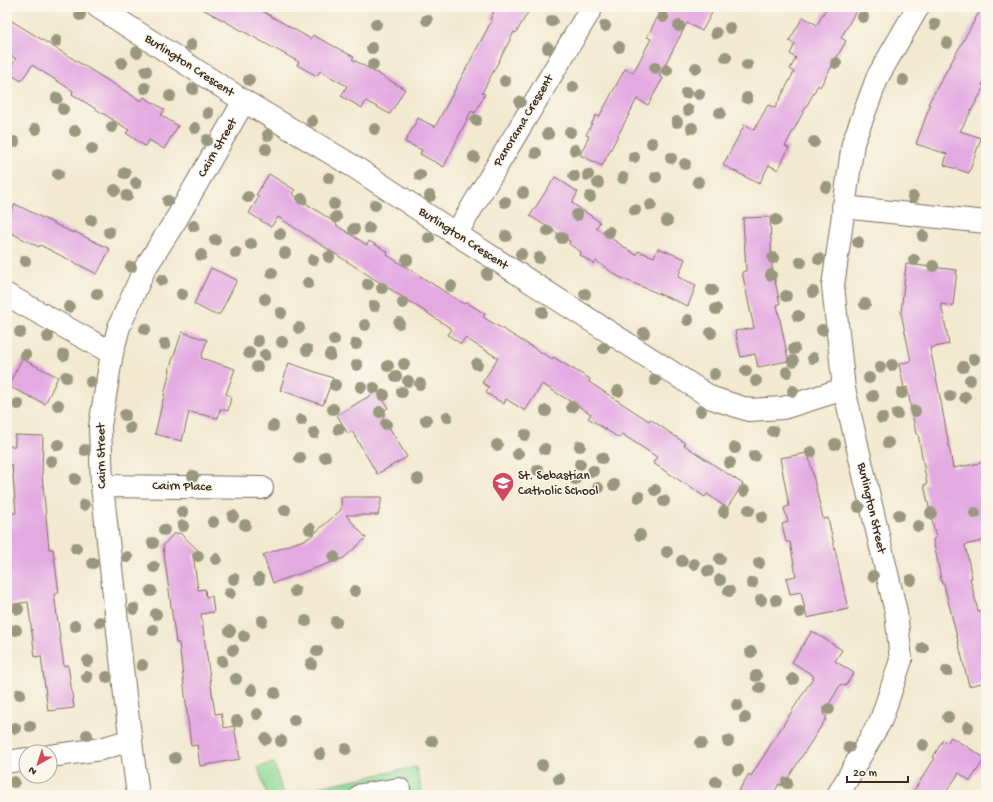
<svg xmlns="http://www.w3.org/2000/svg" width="993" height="802" font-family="'Gochi Hand',sans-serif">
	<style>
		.green { fill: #8dda98; stroke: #64825b }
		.building { fill: #e3aae2 }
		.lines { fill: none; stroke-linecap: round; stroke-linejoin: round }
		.minor-casing { stroke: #7b6d5c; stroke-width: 24 }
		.minor { stroke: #fff; stroke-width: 22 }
		.tree { fill: #99987f }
		.labels { text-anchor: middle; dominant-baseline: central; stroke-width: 3; stroke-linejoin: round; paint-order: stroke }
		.street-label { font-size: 13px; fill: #3b2a1e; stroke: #fbf7ec }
		.poi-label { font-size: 13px; fill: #3b2a1e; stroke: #fbf7ec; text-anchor: start }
	</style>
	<rect width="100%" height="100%" fill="#fbf7ec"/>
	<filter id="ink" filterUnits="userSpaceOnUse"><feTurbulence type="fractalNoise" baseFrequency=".025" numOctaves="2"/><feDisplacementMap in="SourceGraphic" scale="8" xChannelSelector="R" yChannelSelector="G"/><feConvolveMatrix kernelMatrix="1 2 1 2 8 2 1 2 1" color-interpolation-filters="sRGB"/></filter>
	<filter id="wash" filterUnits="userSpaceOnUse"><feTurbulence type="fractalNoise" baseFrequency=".012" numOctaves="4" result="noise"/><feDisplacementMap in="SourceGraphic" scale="16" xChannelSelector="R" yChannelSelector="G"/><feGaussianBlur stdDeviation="0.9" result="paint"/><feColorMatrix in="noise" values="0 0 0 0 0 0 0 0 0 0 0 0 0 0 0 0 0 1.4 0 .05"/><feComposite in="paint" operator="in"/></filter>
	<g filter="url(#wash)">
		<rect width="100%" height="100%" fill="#f2e9d0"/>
		<path class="green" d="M 274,763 L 283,794 L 416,767 L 423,795 L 267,795 L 258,767 Z"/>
		<g id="blocks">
			<g class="building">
				<path d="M 199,7 L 255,7 L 311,39 L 313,35 L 354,57 L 352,59 L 405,89 L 390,114 L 366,101 L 362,108 L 341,96 L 347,86 L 320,71 L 317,76 L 297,65 L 299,62 Z"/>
				<path d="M 496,7 L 531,7 L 516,33 L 514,32 L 482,93 L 485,94 L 475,113 L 471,111 L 444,167 L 420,154 L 422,150 L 405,142 L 418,118 L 435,127 L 492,20 L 490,19 Z"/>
				<path d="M 656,7 L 715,7 L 702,31 L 687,23 L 659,76 L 663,78 L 648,105 L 637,99 L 602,166 L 580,155 L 589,136 L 586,135 L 596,115 L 599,117 L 625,69 L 633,73 L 651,39 L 647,37 L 657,18 L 660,20 L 664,11 Z"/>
				<path d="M 827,7 L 858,7 L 841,38 L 846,41 L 820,87 L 818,85 L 785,146 L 789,148 L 778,170 L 769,165 L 759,184 L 723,165 L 745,124 L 754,130 L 768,105 L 775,108 L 794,72 L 790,69 L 796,58 L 790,54 L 795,44 L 789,41 L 803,17 L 817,25 Z"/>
				<path d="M 982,7 L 986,7 L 986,78 L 982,85 L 985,86 L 960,131 L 981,138 L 969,173 L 944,165 L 947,154 L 916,144 L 930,105 L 928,104 Z"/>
				<path d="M 7,18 L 141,101 L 144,97 L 165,110 L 161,115 L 178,126 L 164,149 L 149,140 L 145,146 L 126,133 L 129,130 L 72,94 L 73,91 L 32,65 L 21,81 L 7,72 L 16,59 L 7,54 Z"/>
				<path d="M 269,174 L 295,190 L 292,194 L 337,224 L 336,225 L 367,245 L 369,241 L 388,252 L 387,255 L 464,304 L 466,302 L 485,314 L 483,317 L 552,359 L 553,357 L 590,379 L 589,382 L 649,421 L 650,419 L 685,443 L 684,445 L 743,484 L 727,508 L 707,494 L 705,497 L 653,463 L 657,457 L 622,434 L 619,438 L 588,418 L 591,414 L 542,384 L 525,411 L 506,399 L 504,404 L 486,393 L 489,387 L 482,383 L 498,358 L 465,338 L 461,344 L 448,335 L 452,329 L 278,217 L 271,227 L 249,213 L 259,197 L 256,195 Z"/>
				<path d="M 555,177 L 578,192 L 572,203 L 600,222 L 596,228 L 636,255 L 638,251 L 654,257 L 658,248 L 685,259 L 678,277 L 696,285 L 688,306 L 619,277 L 596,261 L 594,264 L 580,255 L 581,252 L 569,244 L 570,241 L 530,216 Z"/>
				<path d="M 15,204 L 73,233 L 73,231 L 110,249 L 97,274 L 40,245 L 39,247 L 7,231 L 7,219 Z"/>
				<path d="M 770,217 L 772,266 L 780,304 L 777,305 L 788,359 L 788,361 L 758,367 L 755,354 L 741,357 L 735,331 L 754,328 L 742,272 L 746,271 L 743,218 Z"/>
				<path d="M 906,264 L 957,270 L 953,306 L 941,304 L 949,344 L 930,348 L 941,402 L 953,468 L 986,462 L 986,540 L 965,545 L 972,578 L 970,578 L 978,611 L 986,609 L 986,682 L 969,686 L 944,584 L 942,584 L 933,539 L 936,538 L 924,485 L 927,484 L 918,434 L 916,434 L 907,387 L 904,388 L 899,364 L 911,361 L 901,313 Z"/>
				<path d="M 211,268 L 237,280 L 220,314 L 213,314 L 194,304 Z"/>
				<path d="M 182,332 L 207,340 L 201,358 L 235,369 L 226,394 L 231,396 L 228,411 L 220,409 L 218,418 L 189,412 L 182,441 L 155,434 L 170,370 L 169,370 Z"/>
				<path d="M 22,359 L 58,377 L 45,404 L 8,386 Z"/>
				<path d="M 289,363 L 333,378 L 323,405 L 280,390 Z"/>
				<path d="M 378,391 L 388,408 L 380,412 L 407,457 L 377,474 L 352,431 L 348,434 L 337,415 Z"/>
				<path d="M 15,435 L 43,436 L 42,474 L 49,549 L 53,549 L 59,593 L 54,594 L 64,666 L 68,665 L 74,708 L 48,711 L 41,656 L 35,657 L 28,602 L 7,605 L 7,527 L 10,527 L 9,513 L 16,513 L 12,465 L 7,465 L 8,446 L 15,446 Z"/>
				<path d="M 808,453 L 823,519 L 828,518 L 848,609 L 807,618 L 801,592 L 790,594 L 786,578 L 796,576 L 790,542 L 786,542 L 782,524 L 788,522 L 784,508 L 789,506 L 780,458 Z"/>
				<path d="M 341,497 L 382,497 L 378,515 L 346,515 L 366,538 L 344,558 L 273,583 L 263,555 L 309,538 L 341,510 Z"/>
				<path d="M 180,533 L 201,553 L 193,554 L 198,590 L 205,589 L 206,597 L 212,596 L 214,612 L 201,614 L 215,714 L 221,713 L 224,728 L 234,726 L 240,759 L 200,766 L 197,745 L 191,746 L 179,643 L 176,643 L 163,546 L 173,534 Z"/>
				<path d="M 812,631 L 842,650 L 835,661 L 854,673 L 845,686 L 841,684 L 823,714 L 827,717 L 783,786 L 779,784 L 772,795 L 736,795 L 749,774 L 751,776 L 814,676 L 792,662 Z"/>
				<path d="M 951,737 L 985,758 L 970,781 L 959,773 L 944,795 L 911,795 L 935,758 L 933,757 L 943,740 L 947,743 Z"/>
			</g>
		</g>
	</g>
	<g filter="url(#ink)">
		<use href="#blocks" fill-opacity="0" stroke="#7b6d5c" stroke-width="1"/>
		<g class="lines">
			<g class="minor-casing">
				<g id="minor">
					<path d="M 98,7 L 244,101 L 356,168 L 456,234 L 712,398 L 749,410 L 783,408 L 844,389"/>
					<path d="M 843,207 L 986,222"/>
					<path d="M 456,234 L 592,7"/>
					<path d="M 7,295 L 112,353"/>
					<path d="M 102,486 L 262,488"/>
					<path d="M 50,756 L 101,749 L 131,740"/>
					<path d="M 7,762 L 26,759"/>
					<path d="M 138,795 L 126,704 L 102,486 L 100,426 L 112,353 L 119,327 L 144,270 L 177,218 L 244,101"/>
					<path d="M 361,795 L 399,789 L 400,795"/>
					<path d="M 838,795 L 881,720 L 901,660 L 896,612 L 844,389 L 833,286 L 853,143 L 878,76 L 918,7"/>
				</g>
			</g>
			<use href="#minor" class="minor"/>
		</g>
		<g class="tree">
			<circle cx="80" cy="15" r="6"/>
			<circle cx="663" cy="17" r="6"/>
			<circle cx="863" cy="17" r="6"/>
			<circle cx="427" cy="20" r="6"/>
			<circle cx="552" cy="21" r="6"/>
			<circle cx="376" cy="24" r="6"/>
			<circle cx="935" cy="24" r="6"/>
			<circle cx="605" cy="26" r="6"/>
			<circle cx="679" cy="26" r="6"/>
			<circle cx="730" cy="28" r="6"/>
			<circle cx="716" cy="33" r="6"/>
			<circle cx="56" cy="41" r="6"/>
			<circle cx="947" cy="43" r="6"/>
			<circle cx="191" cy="45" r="6"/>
			<circle cx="619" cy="47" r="6"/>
			<circle cx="372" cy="48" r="6"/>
			<circle cx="548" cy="48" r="6"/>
			<circle cx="137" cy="52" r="6"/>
			<circle cx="726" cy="57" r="6"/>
			<circle cx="122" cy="63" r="6"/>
			<circle cx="836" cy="63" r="6"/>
			<circle cx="373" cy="65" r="6"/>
			<circle cx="747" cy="65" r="6"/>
			<circle cx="655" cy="68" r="6"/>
			<circle cx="696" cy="68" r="6"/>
			<circle cx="667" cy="70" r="6"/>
			<circle cx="146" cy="71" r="6"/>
			<circle cx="249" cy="80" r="6"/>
			<circle cx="903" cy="80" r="6"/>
			<circle cx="505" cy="81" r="6"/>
			<circle cx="573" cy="87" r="6"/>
			<circle cx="145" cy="88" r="6"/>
			<circle cx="193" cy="89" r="6"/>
			<circle cx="686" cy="93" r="6"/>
			<circle cx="699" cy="94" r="6"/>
			<circle cx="170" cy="96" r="6"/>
			<circle cx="57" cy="98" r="6"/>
			<circle cx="747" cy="98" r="6"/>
			<circle cx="520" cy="102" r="6"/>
			<circle cx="63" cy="109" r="6"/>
			<circle cx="688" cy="110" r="6"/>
			<circle cx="208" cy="113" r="6"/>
			<circle cx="720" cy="113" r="6"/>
			<circle cx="476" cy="120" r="6"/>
			<circle cx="312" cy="121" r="6"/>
			<circle cx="677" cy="122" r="6"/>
			<circle cx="112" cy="127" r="6"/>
			<circle cx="195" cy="128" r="6"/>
			<circle cx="692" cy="128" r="6"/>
			<circle cx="36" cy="129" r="6"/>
			<circle cx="375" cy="129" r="6"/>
			<circle cx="75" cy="131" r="6"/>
			<circle cx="570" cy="132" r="6"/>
			<circle cx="548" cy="134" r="6"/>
			<circle cx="268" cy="135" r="6"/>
			<circle cx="207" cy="140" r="6"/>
			<circle cx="14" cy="142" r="6"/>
			<circle cx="814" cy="142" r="6"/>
			<circle cx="652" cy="143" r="6"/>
			<circle cx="92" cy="149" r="6"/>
			<circle cx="266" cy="149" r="6"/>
			<circle cx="575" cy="150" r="6"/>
			<circle cx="536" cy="153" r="6"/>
			<circle cx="474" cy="157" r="6"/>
			<circle cx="634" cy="157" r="6"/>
			<circle cx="671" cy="158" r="6"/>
			<circle cx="685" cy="164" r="6"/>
			<circle cx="125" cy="173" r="6"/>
			<circle cx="58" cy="174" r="6"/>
			<circle cx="420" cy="175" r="6"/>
			<circle cx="588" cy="175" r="6"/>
			<circle cx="574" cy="176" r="6"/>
			<circle cx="656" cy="177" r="6"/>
			<circle cx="329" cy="178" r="6"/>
			<circle cx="623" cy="178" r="6"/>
			<circle cx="698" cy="182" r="6"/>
			<circle cx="136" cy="183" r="6"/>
			<circle cx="598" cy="183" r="6"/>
			<circle cx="826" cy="187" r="6"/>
			<circle cx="115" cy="190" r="6"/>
			<circle cx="523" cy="193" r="6"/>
			<circle cx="127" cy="196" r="6"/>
			<circle cx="430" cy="196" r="6"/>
			<circle cx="248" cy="197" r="6"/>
			<circle cx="590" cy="197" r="6"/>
			<circle cx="913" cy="197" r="6"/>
			<circle cx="302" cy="199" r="6"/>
			<circle cx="168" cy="201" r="6"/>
			<circle cx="505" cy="202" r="6"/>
			<circle cx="334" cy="204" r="6"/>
			<circle cx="375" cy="205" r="6"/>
			<circle cx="651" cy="205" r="6"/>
			<circle cx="635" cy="210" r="6"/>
			<circle cx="577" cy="215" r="6"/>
			<circle cx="336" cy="217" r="6"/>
			<circle cx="91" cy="220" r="6"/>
			<circle cx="776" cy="220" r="6"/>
			<circle cx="667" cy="221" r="6"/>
			<circle cx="194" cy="226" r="6"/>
			<circle cx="369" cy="228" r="6"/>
			<circle cx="354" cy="229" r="6"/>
			<circle cx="548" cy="231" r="6"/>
			<circle cx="109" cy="232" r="6"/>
			<circle cx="609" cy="232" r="6"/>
			<circle cx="280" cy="234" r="6"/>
			<circle cx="506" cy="236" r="6"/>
			<circle cx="923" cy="236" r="6"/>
			<circle cx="429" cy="238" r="6"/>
			<circle cx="562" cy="238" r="6"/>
			<circle cx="215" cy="240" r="6"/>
			<circle cx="858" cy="242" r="6"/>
			<circle cx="251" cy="244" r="6"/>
			<circle cx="236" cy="253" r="6"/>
			<circle cx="285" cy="253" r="6"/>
			<circle cx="521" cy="254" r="6"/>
			<circle cx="201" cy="255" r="6"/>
			<circle cx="329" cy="257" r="6"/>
			<circle cx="539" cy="258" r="6"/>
			<circle cx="773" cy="258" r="6"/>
			<circle cx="819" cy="259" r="6"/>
			<circle cx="313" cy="260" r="6"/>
			<circle cx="407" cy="260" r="6"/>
			<circle cx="914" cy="260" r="6"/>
			<circle cx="25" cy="261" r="6"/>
			<circle cx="801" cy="262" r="6"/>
			<circle cx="933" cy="266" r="6"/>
			<circle cx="131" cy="267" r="6"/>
			<circle cx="272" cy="273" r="6"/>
			<circle cx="487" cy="274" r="6"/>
			<circle cx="771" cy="275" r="6"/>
			<circle cx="162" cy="280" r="6"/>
			<circle cx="308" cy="283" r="6"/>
			<circle cx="368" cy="284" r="6"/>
			<circle cx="451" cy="286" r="6"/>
			<circle cx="382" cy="288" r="6"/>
			<circle cx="712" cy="290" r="6"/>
			<circle cx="813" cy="292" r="6"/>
			<circle cx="97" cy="294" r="6"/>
			<circle cx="182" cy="294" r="6"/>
			<circle cx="585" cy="294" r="6"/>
			<circle cx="786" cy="296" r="6"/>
			<circle cx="265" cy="299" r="6"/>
			<circle cx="403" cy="303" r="6"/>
			<circle cx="865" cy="304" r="6"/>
			<circle cx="374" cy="306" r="6"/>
			<circle cx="69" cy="307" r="6"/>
			<circle cx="716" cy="309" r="6"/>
			<circle cx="542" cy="312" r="6"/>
			<circle cx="281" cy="313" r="6"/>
			<circle cx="798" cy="316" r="6"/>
			<circle cx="688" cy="320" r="6"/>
			<circle cx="399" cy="323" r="6"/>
			<circle cx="365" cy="325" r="6"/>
			<circle cx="299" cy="328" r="6"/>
			<circle cx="145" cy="329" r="6"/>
			<circle cx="822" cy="330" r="6"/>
			<circle cx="20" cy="332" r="6"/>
			<circle cx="644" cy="333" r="6"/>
			<circle cx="711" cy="333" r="6"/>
			<circle cx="48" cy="337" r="6"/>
			<circle cx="334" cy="340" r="6"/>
			<circle cx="258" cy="341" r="6"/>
			<circle cx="282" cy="342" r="6"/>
			<circle cx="165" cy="344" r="6"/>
			<circle cx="356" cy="344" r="6"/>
			<circle cx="604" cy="348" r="6"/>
			<circle cx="794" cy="349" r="6"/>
			<circle cx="307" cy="350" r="6"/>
			<circle cx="249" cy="353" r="6"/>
			<circle cx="25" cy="355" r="6"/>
			<circle cx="64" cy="355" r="6"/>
			<circle cx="265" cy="355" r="6"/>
			<circle cx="330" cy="355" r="6"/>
			<circle cx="813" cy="358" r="6"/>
			<circle cx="974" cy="359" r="6"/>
			<circle cx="793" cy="361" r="6"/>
			<circle cx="404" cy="364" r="6"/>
			<circle cx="477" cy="364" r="6"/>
			<circle cx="357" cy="365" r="6"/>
			<circle cx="892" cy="365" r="6"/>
			<circle cx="388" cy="366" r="6"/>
			<circle cx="257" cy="367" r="6"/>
			<circle cx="880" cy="367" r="6"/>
			<circle cx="963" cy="367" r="6"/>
			<circle cx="746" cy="371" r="6"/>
			<circle cx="787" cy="372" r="6"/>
			<circle cx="714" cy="374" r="6"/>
			<circle cx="396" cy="376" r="6"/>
			<circle cx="66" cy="377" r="6"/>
			<circle cx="869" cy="378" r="6"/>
			<circle cx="655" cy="380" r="6"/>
			<circle cx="970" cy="380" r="6"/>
			<circle cx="408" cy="381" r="6"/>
			<circle cx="756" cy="381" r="6"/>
			<circle cx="91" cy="382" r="6"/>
			<circle cx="420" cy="384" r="6"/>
			<circle cx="335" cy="385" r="6"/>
			<circle cx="361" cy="387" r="6"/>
			<circle cx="374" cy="388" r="6"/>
			<circle cx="618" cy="391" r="6"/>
			<circle cx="793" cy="391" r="6"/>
			<circle cx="402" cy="392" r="6"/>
			<circle cx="902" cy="393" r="6"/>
			<circle cx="384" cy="395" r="6"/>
			<circle cx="873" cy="396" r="6"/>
			<circle cx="950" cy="396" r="6"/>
			<circle cx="965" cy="397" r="6"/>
			<circle cx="18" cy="404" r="6"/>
			<circle cx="58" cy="405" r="6"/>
			<circle cx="572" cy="407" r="6"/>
			<circle cx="333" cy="409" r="6"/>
			<circle cx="546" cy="411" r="6"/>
			<circle cx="701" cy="411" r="6"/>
			<circle cx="915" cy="411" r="6"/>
			<circle cx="380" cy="412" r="6"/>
			<circle cx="897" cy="414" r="6"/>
			<circle cx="125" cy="415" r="6"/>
			<circle cx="447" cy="417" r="6"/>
			<circle cx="882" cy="418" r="6"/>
			<circle cx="301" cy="420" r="6"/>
			<circle cx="426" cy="420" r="6"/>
			<circle cx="386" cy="424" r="6"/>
			<circle cx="273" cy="426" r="6"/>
			<circle cx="130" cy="428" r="6"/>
			<circle cx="339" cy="429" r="6"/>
			<circle cx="773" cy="431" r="6"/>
			<circle cx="314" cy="433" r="6"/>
			<circle cx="525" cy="435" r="6"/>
			<circle cx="888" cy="443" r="6"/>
			<circle cx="835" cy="444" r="6"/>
			<circle cx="58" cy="445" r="6"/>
			<circle cx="497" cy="445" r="6"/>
			<circle cx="580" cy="446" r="6"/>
			<circle cx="735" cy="448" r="6"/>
			<circle cx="545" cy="449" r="6"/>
			<circle cx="85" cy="450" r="6"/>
			<circle cx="811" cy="452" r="6"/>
			<circle cx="518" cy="454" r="6"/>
			<circle cx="754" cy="456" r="6"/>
			<circle cx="325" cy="457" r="6"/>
			<circle cx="300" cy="458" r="6"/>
			<circle cx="602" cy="458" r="6"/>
			<circle cx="51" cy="461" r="6"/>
			<circle cx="730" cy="463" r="6"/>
			<circle cx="580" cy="464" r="6"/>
			<circle cx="538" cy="470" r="6"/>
			<circle cx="593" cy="471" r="6"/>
			<circle cx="193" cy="476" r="6"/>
			<circle cx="75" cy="479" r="6"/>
			<circle cx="418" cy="479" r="6"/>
			<circle cx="575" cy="479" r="6"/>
			<circle cx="614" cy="485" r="6"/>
			<circle cx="598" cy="488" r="6"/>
			<circle cx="655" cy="490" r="6"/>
			<circle cx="744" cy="491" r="6"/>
			<circle cx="639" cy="497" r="6"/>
			<circle cx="664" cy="501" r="6"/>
			<circle cx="84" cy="505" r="6"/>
			<circle cx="859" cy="507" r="6"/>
			<circle cx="285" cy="510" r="6"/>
			<circle cx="749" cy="510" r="6"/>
			<circle cx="182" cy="512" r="6"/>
			<circle cx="724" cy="512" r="6"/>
			<circle cx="931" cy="513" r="6"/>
			<circle cx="975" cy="513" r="6"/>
			<circle cx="899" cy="515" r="6"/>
			<circle cx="233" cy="516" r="6"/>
			<circle cx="762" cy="517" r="6"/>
			<circle cx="213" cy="522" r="6"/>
			<circle cx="245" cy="525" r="6"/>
			<circle cx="183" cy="526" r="6"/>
			<circle cx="918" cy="526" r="6"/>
			<circle cx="310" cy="529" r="6"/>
			<circle cx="164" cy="530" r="6"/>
			<circle cx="640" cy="535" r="6"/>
			<circle cx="153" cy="543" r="6"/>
			<circle cx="76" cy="548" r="6"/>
			<circle cx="667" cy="552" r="6"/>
			<circle cx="198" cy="556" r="6"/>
			<circle cx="127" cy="557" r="6"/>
			<circle cx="334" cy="557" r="6"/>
			<circle cx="216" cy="559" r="6"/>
			<circle cx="720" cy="559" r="6"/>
			<circle cx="682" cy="561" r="6"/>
			<circle cx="93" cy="563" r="6"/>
			<circle cx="759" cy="563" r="6"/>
			<circle cx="694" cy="564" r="6"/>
			<circle cx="154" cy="567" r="6"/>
			<circle cx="708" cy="571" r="6"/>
			<circle cx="873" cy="576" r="6"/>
			<circle cx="234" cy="579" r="6"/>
			<circle cx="259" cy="579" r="6"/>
			<circle cx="720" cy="580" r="6"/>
			<circle cx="911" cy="580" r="6"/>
			<circle cx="752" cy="583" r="6"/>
			<circle cx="151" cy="591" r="6"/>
			<circle cx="295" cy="591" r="6"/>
			<circle cx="355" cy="591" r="6"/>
			<circle cx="729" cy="591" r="6"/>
			<circle cx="230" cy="593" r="6"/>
			<circle cx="761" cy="600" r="6"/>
			<circle cx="776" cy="600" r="6"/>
			<circle cx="18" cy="609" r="6"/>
			<circle cx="134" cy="609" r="6"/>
			<circle cx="800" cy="612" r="6"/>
			<circle cx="156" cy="614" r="6"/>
			<circle cx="262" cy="621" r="6"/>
			<circle cx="306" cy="621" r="6"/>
			<circle cx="100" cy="622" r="6"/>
			<circle cx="336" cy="622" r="6"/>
			<circle cx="75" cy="626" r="6"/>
			<circle cx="16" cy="630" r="6"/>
			<circle cx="153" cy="630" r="6"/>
			<circle cx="230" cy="631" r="6"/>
			<circle cx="244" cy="636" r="6"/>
			<circle cx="923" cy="648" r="6"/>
			<circle cx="233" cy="650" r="6"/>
			<circle cx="317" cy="651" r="6"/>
			<circle cx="751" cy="652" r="6"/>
			<circle cx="88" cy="661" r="6"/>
			<circle cx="222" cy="661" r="6"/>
			<circle cx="311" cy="664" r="6"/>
			<circle cx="142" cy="665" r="6"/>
			<circle cx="947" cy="671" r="6"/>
			<circle cx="756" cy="676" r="6"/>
			<circle cx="87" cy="677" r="6"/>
			<circle cx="107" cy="677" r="6"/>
			<circle cx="236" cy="679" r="6"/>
			<circle cx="793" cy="679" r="6"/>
			<circle cx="760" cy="688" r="6"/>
			<circle cx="252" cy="690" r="6"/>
			<circle cx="275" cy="693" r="6"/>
			<circle cx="20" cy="694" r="6"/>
			<circle cx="737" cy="705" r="6"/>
			<circle cx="829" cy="709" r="6"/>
			<circle cx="257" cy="714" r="6"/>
			<circle cx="948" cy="717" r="6"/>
			<circle cx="745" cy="718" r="6"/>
			<circle cx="294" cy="720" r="6"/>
			<circle cx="237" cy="721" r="6"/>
			<circle cx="30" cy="726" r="6"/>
			<circle cx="968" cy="727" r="6"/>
			<circle cx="15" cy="728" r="6"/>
			<circle cx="87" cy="735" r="6"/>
			<circle cx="266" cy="739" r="6"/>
			<circle cx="281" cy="741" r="6"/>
			<circle cx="432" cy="741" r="6"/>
			<circle cx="728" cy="741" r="6"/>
			<circle cx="701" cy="743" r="6"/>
			<circle cx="923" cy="745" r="6"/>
			<circle cx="849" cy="747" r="6"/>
			<circle cx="346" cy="749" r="6"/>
			<circle cx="320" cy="754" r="6"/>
			<circle cx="175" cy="758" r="6"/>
			<circle cx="542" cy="765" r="6"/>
			<circle cx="738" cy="770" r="6"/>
			<circle cx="559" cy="779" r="6"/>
			<circle cx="14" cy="782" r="6"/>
			<circle cx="716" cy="782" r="6"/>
			<circle cx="787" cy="783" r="6"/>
		</g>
	</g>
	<defs>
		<g id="school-pin" transform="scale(1.15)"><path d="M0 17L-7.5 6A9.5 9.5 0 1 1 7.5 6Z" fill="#d1495b" stroke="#fbf7ec"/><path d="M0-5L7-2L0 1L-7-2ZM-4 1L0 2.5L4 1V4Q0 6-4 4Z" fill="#fff"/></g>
	</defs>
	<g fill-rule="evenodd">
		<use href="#school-pin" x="503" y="483"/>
	</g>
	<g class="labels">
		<g class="street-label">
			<text transform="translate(189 66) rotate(33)">Burlington Crescent</text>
			<text transform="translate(524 121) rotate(-59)">Panorama Crescent</text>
			<text transform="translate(218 148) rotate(-60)">Cairn Street</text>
			<text transform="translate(463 239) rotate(33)">Burlington Crescent</text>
			<text transform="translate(102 456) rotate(-91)">Cairn Street</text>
			<text transform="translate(182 487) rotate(1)">Cairn Place</text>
			<text transform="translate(871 508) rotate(77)">Burlington Street</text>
		</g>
		<g class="poi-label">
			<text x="518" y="476">St. Sebastian<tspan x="518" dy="15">Catholic School</tspan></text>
		</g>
	</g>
	<rect width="993" height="802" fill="none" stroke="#fbf7ec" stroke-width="24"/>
	<g transform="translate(38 764) rotate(219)"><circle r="19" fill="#fbf7ec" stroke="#aea59a"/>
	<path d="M0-3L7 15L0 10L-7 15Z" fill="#d1495b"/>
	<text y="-6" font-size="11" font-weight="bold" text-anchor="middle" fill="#3b2a1e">N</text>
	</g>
	<path d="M847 776v6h61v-6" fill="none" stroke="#3b2a1e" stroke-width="2"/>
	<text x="853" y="776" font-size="12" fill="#3b2a1e" stroke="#fbf7ec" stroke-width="3" paint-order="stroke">20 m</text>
</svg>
